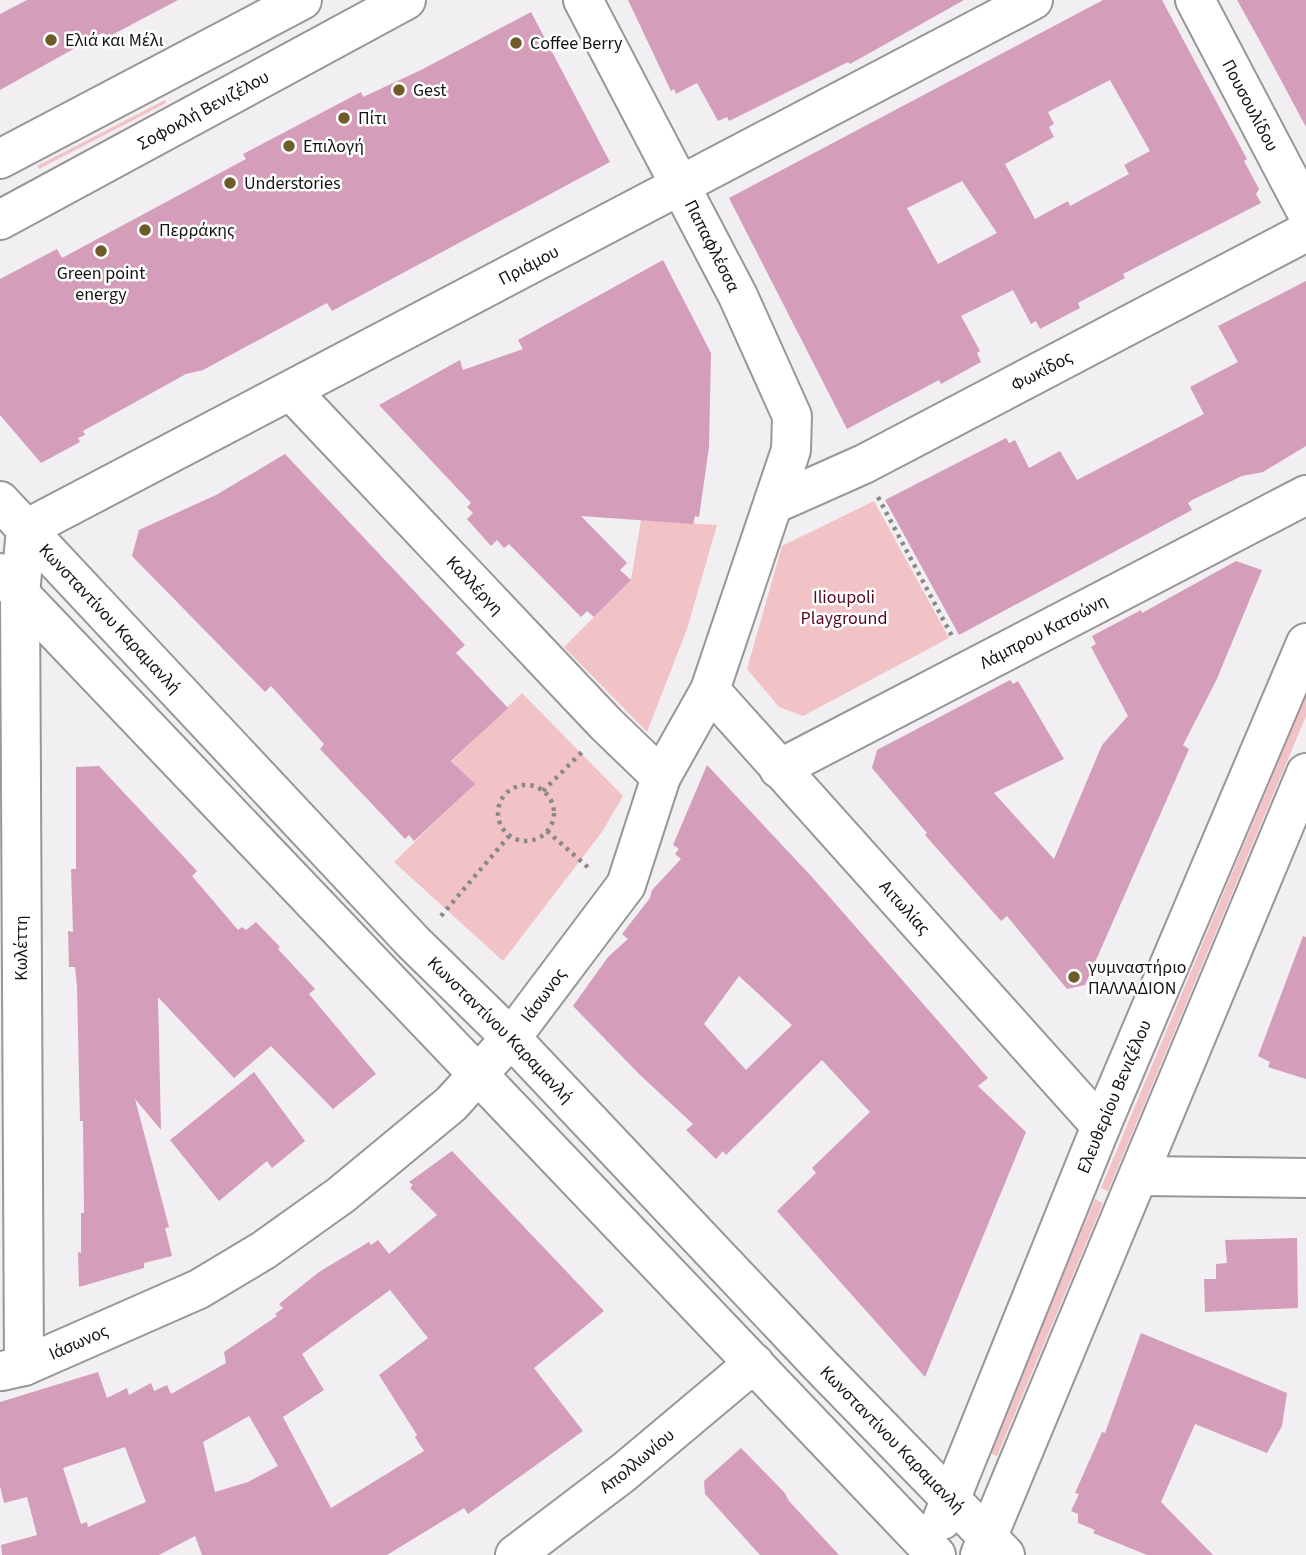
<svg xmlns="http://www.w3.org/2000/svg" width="1306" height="1555" font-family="'Source Sans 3',sans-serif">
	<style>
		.green { fill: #f1c2c6 }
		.building { fill: #d49dba; fill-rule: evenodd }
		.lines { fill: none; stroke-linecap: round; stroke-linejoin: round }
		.street-casing { stroke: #989699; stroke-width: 42 }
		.secondary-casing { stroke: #989699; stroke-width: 42 }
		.path { stroke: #8a888a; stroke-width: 4.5; stroke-dasharray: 3.5 5; stroke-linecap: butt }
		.street { stroke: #fff; stroke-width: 38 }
		.secondary { stroke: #fff; stroke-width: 38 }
		.poi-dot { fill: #6d5b29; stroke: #fff; stroke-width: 2.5 }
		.labels { text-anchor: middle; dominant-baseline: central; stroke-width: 5; stroke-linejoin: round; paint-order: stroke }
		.poi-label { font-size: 18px; fill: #151415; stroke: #fff; text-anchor: start }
		.street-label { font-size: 18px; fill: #151415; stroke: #fff }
		.park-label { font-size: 18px; fill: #53081c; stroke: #fff }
	</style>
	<rect width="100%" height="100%" fill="#f2eff3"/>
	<g class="green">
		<path d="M 165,100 L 166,103 L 39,169 L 37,166 Z"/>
		<path d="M 874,501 L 949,638 L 803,716 L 779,707 L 747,669 L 782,546 Z"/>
		<path d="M 641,520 L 717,525 L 687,629 L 647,732 L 564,647 L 631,580 Z"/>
		<path d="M 522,693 L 623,796 L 602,832 L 503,961 L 394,862 L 474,784 L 452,761 Z"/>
		<path d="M 1306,695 L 1306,716 L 1108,1191 L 1101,1188 Z"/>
		<path d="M 1095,1199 L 1103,1203 L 997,1456 L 989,1453 Z"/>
	</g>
	<g class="building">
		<path d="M 27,0 L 178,0 L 110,36 L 102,33 L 0,90 L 0,14 Z"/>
		<path d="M 628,0 L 964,0 L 850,64 L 848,62 L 729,121 L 727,117 L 718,121 L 697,83 L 676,94 L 674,89 L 671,91 Z"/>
		<path d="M 1103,0 L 1162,0 L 1247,159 L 1244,161 L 1259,189 L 1256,194 L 1261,203 L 1123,274 L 1125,278 L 1078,303 L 1080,308 L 1040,329 L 1036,321 L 1031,324 L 1013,290 L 961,316 L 980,351 L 977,353 L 981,362 L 941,384 L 939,380 L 847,429 L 729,198 ZM 1110,80 L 1150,151 L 1124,165 L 1129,174 L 1070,206 L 1068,201 L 1035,219 L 1005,164 L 1054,137 L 1049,127 L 1054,124 L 1048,112 ZM 962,181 L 997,233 L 938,264 L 907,208 Z"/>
		<path d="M 1237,0 L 1306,0 L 1306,127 L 1261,43 Z"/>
		<path d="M 531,12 L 610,162 L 332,311 L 327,303 L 203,370 L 186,374 L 83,431 L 85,435 L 78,438 L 80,442 L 41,463 L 0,415 L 0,279 L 57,249 L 62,258 L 246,159 L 243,154 L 361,92 L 363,97 L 421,70 Z"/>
		<path d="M 663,260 L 711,353 L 709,447 L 699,517 L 695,516 L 693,524 L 581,516 L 627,563 L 620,570 L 631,580 L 594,617 L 587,611 L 581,617 L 509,544 L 504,548 L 497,540 L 491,546 L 467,519 L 473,513 L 467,507 L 471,503 L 379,405 L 460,360 L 463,370 L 523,349 L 518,340 Z"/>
		<path d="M 1306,281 L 1306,446 L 1263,472 L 1242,476 L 1192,500 L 1188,503 L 1192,510 L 959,635 L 885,500 L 1006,438 L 1009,443 L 1015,440 L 1029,468 L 1060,451 L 1077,480 L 1204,414 L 1190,387 L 1238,362 L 1218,326 Z"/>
		<path d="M 285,454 L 465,645 L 456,653 L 508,708 L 451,761 L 475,784 L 414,841 L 409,835 L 405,839 L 320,749 L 324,744 L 271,686 L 265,692 L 132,556 L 139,530 L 216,495 Z"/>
		<path d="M 1236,561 L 1262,570 L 1216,681 L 1183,745 L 1189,749 L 1085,985 L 1067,989 L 1007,916 L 1001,921 L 925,835 L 927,833 L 872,768 L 877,750 L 1010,680 L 1013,684 L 1018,681 L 1064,759 L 994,793 L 1054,859 L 1102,745 L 1128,716 L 1091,647 L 1096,644 L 1092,636 L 1141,610 L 1142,613 Z"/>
		<path d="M 707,765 L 812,877 L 988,1078 L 978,1086 L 1026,1132 L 925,1377 L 777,1211 L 816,1173 L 812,1168 L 870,1112 L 822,1060 L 726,1155 L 723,1151 L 716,1159 L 686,1130 L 693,1124 L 640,1075 L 573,1006 L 608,957 L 628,939 L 622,934 L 650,898 L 652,890 L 681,859 L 675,854 L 679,849 L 673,845 ZM 739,976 L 792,1025 L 746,1070 L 704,1024 Z"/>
		<path d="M 99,766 L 197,871 L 192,876 L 238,930 L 242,927 L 246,930 L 256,922 L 280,947 L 278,949 L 315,989 L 309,994 L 376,1074 L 333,1109 L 271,1046 L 234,1078 L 158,997 L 161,1130 L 135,1099 L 169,1227 L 165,1228 L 172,1256 L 144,1263 L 144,1268 L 79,1287 L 78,1252 L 81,1253 L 81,1213 L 84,1213 L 83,1121 L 80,1121 L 77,987 L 75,967 L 69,967 L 68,931 L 73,932 L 71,869 L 76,869 L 76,767 Z"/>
		<path d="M 1303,936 L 1306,937 L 1306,1079 L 1268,1067 L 1270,1062 L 1258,1056 Z"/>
		<path d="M 254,1072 L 305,1141 L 272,1168 L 267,1161 L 219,1201 L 170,1140 Z"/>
		<path d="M 452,1151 L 604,1311 L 534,1368 L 583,1431 L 468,1514 L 464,1508 L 387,1555 L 202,1555 L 195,1536 L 159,1555 L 2,1555 L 1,1545 L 37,1535 L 27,1497 L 4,1503 L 0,1486 L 0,1402 L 98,1372 L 107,1398 L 127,1388 L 129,1395 L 151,1383 L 154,1391 L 167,1385 L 171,1394 L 226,1363 L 224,1352 L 277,1316 L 275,1314 L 283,1308 L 279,1304 L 319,1272 L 369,1242 L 371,1245 L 378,1240 L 389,1254 L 437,1215 L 410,1188 L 413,1185 L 409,1182 ZM 390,1290 L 428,1338 L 379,1375 L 417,1435 L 415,1437 L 424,1451 L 331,1508 L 283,1417 L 324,1390 L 302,1354 ZM 249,1416 L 278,1466 L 248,1482 L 215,1492 L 203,1442 ZM 125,1447 L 146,1502 L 88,1527 L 87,1522 L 81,1524 L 63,1468 Z"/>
		<path d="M 1297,1238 L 1298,1308 L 1205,1312 L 1204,1279 L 1216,1279 L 1216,1264 L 1227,1263 L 1225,1240 Z"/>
		<path d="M 1141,1333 L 1287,1393 L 1282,1426 L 1267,1453 L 1195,1424 L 1161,1502 L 1213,1555 L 1147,1555 L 1093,1533 L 1095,1530 L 1078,1523 L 1078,1514 L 1071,1511 L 1079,1494 L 1075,1493 L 1102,1432 L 1105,1433 Z"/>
		<path d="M 741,1448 L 784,1492 L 789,1501 L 839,1555 L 760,1555 L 705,1494 L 704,1481 Z"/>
	</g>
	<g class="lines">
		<g class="street-casing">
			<g id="street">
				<path id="s1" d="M 1195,0 L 1306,211"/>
				<path id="s2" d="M 292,392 L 606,724 L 661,777"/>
				<path id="s3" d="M 774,504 L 864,464 L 1306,232"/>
				<path id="s4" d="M 710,690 L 1101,1126"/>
				<path id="s5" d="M 779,769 L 1306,495"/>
				<path d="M 1140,1176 L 1306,1178"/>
				<path id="s6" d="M 24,1366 L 20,594 L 26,529 L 1033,0"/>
				<path id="s7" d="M 2,1371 L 24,1366 L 199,1289 L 264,1250 L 341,1195 L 451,1104 L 511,1038 L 626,885 L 661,777 L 710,690 L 791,450 L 792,416 L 738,296 L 583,0"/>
				<path id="s8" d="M 515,1555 L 623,1473 L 754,1363"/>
			</g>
		</g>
		<g class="secondary-casing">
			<g id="secondary">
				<path d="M 0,159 L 302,0"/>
				<path id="s9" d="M 0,220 L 406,0"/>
				<path id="s10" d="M 0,501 L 413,942 L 511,1038 L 820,1365 L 1005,1555"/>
				<path d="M 0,573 L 936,1555"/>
				<path id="s11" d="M 942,1520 L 1101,1126 L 1306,643"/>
				<path d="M 980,1555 L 1306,773"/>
			</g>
		</g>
		<g class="path">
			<path d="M 878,497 L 953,638"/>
			<circle cx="526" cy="813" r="28"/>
			<path d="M 543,791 L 582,752"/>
			<path d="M 547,831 L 591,870"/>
			<path d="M 441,916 L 509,836"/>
		</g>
		<use href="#street" class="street"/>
		<use href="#secondary" class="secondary"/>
	</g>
	<g class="poi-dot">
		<circle cx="51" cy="40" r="7"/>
		<circle cx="516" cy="43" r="7"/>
		<circle cx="399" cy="90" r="7"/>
		<circle cx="344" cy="118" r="7"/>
		<circle cx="289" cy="146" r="7"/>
		<circle cx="230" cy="183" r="7"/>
		<circle cx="145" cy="230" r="7"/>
		<circle cx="101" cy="251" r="7"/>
		<circle cx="1074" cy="977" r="7"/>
	</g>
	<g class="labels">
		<g class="poi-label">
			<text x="65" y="40">Ελιά και Μέλι</text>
			<text x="530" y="43">Coffee Berry</text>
			<text x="413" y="90">Gest</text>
			<text x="358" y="118">Πίτι</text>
			<text x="303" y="146">Επιλογή</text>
			<text x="244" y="183">Understories</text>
			<text x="159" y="230">Περράκης</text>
			<text x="101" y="273" text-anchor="middle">Green point<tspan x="101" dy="21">energy</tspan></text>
			<text x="1088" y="967">γυμναστήριο<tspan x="1088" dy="21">ΠΑΛΛΑΔΙΟΝ</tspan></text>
		</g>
		<g class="street-label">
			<text stroke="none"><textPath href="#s1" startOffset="119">Πουσουλίδου</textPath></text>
			<text stroke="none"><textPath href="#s9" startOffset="231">Σοφοκλή Βενιζέλου</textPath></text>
			<text transform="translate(712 246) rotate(63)">Παπαφλέσσα</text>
			<text stroke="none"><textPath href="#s6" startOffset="1405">Πριάμου</textPath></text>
			<text stroke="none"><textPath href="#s3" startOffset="299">Φωκίδος</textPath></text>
			<text stroke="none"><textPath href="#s2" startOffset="266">Καλλέργη</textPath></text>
			<text stroke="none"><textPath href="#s10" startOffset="161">Κωνσταντίνου Καραμανλή</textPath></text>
			<text stroke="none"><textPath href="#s5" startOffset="298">Λάμπρου Κατσώνη</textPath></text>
			<text stroke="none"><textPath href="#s4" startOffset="292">Αιτωλίας</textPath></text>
			<text transform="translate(21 948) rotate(-90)">Κωλέττη</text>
			<text stroke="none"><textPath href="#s7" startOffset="670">Ιάσωνος</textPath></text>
			<text stroke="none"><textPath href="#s10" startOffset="728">Κωνσταντίνου Καραμανλή</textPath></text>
			<text stroke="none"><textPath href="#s11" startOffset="457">Ελευθερίου Βενιζέλου</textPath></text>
			<text stroke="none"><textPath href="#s7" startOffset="82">Ιάσωνος</textPath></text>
			<text stroke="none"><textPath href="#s10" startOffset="1295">Κωνσταντίνου Καραμανλή</textPath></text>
			<text stroke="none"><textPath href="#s8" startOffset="154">Απολλωνίου</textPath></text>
		</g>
		<g class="park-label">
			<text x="844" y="597">Ilioupoli<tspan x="844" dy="21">Playground</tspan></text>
		</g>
	</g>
</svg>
